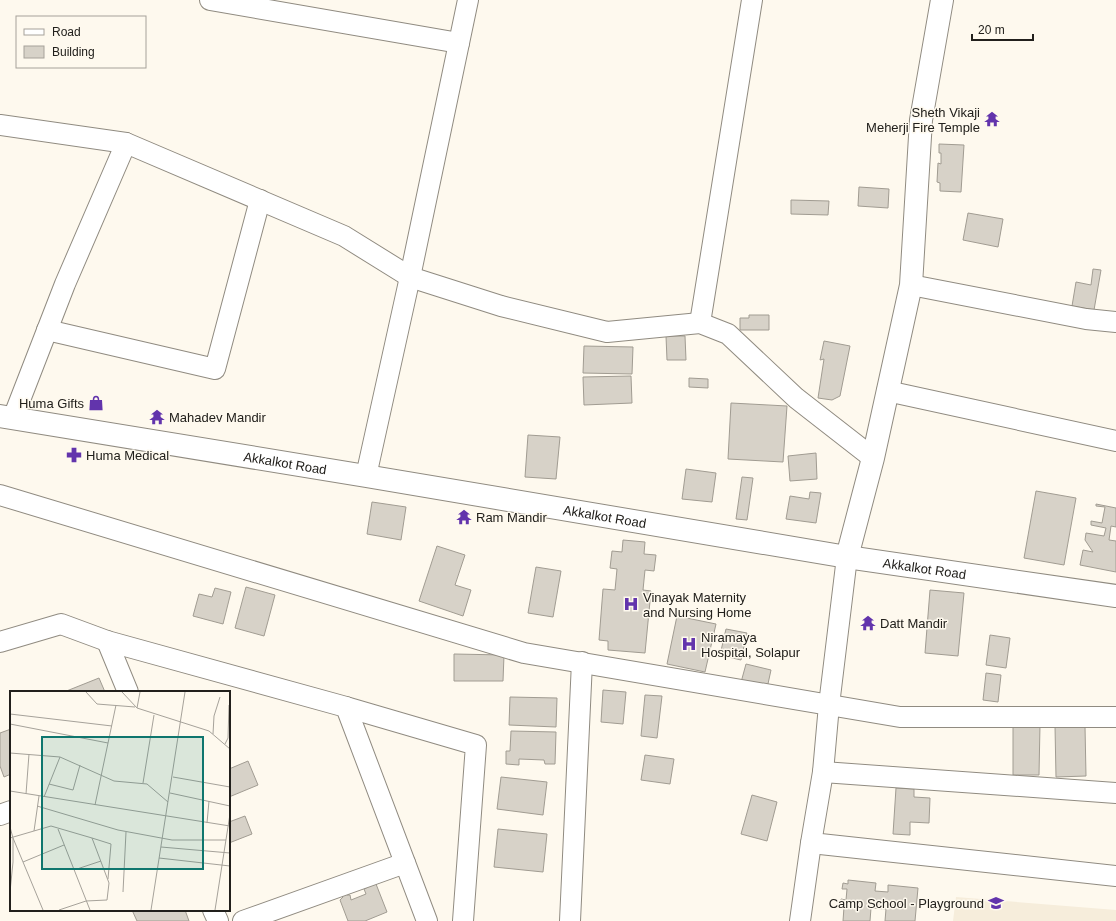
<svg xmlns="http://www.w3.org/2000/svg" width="1116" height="921" font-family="Arial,sans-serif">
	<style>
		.built { fill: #f6eddb }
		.building { fill: #d7d2c8; stroke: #a19c92 }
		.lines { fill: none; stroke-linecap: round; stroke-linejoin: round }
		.minor-casing { stroke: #908b81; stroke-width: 22 }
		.tertiary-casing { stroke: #908b81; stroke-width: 24 }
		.minor { stroke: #fff; stroke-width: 20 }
		.tertiary { stroke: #fff; stroke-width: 22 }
		.labels { text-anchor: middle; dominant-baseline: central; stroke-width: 3; stroke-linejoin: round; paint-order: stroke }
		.poi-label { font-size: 13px; fill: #22201c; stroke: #fef9ee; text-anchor: start }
		.street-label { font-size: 13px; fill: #22201c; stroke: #fef9ee }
		.inset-road { fill: none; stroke: #a6a29a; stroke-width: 1 }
		.view { fill: #0f766e; fill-opacity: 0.15; stroke: #0f766e; stroke-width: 2 }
		.inset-edge { fill: none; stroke: #22201c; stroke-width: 2 }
	</style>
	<rect width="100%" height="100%" fill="#fef9ee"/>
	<path class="built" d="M 956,897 L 1116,910 L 1116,921 L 953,921 Z"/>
	<g class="building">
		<path d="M 939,144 L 964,145 L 961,192 L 940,191 L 940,183 L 937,182 L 938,163 L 941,164 L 941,153 L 939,153 Z"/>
		<path d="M 859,187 L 889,189 L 888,208 L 858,206 Z"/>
		<path d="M 791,200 L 829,201 L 828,215 L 791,214 Z"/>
		<path d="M 968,213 L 1003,219 L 998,247 L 963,240 Z"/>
		<path d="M 1093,269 L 1101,270 L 1094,310 L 1072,306 L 1076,282 L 1091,285 Z"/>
		<path d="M 749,315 L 769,315 L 769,330 L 740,330 L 740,318 L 749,318 Z"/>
		<path d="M 666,336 L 685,336 L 686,360 L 667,360 Z"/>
		<path d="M 824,341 L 850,346 L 840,396 L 832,400 L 818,398 L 824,359 L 820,360 Z"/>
		<path d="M 584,346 L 633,347 L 632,374 L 583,373 Z"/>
		<path d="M 631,376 L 632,403 L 584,405 L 583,377 Z"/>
		<path d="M 689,378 L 708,379 L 708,388 L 689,387 Z"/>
		<path d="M 731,403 L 787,406 L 783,462 L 728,459 Z"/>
		<path d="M 528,435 L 560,437 L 556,479 L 525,477 Z"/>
		<path d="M 816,453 L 817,479 L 790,481 L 788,456 Z"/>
		<path d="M 686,469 L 716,473 L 712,502 L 682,499 Z"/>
		<path d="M 742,477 L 753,478 L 747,520 L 736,519 Z"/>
		<path d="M 1036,491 L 1076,498 L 1064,565 L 1024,558 Z"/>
		<path d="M 810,492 L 821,493 L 816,523 L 786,519 L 790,496 L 809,499 Z"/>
		<path d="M 372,502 L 406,507 L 401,540 L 367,534 Z"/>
		<path d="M 1096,504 L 1116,508 L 1116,527 L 1111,526 L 1109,540 L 1116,541 L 1116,572 L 1080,565 L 1083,550 L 1093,552 L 1085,540 L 1086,533 L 1104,536 L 1106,528 L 1091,525 L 1091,521 L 1102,523 L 1105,507 L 1096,506 Z"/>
		<path d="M 623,540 L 645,542 L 644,554 L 656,555 L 654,571 L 645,570 L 643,590 L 651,591 L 645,653 L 608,650 L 608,641 L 599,640 L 603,589 L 615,590 L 617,569 L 610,568 L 612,551 L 622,552 Z"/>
		<path d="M 437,546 L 465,555 L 455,585 L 471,590 L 463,616 L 419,601 Z"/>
		<path d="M 536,567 L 561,571 L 553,617 L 528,613 Z"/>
		<path d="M 246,587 L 275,595 L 264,636 L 235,628 Z"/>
		<path d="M 215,588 L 231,592 L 223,624 L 193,616 L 199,594 L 212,597 Z"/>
		<path d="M 930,590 L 964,593 L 958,656 L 925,653 Z"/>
		<path d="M 677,616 L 716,624 L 705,672 L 667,664 Z"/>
		<path d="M 726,629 L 747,633 L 741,660 L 720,655 Z"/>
		<path d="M 990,635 L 1010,638 L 1006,668 L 986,665 Z"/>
		<path d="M 454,654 L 504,655 L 503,681 L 454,681 Z"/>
		<path d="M 746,664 L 771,670 L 766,693 L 740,686 Z"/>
		<path d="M 986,673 L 1001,675 L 998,702 L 983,700 Z"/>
		<path d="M 99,678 L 105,692 L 64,692 Z"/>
		<path d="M 603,690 L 626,692 L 623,724 L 601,722 Z"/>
		<path d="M 645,695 L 662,696 L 657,738 L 641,736 Z"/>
		<path d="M 510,697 L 557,698 L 556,727 L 509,725 Z"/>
		<path d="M 1013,725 L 1040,725 L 1039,775 L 1013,775 Z"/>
		<path d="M 1055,726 L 1085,726 L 1086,776 L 1056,777 Z"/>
		<path d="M 11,729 L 11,774 L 4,777 L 0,766 L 0,733 Z"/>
		<path d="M 511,731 L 556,732 L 555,764 L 545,764 L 544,760 L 519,759 L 519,765 L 506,764 L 506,751 L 510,751 Z"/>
		<path d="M 645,755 L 674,759 L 670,784 L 641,780 Z"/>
		<path d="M 248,761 L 258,785 L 229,797 L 229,769 Z"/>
		<path d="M 501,777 L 547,782 L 543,815 L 497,809 Z"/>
		<path d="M 896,788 L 914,789 L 914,797 L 930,798 L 929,823 L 910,822 L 910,835 L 893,834 Z"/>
		<path d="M 752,795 L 777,802 L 767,841 L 741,834 Z"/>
		<path d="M 245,816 L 252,834 L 229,843 L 229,822 Z"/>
		<path d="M 498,829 L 547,834 L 543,872 L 494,867 Z"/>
		<path d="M 848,880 L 876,883 L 875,891 L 888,892 L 888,885 L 918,888 L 915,921 L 885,921 L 886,909 L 871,908 L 870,921 L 843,921 L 844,907 L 840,907 L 841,899 L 846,900 L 847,889 L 842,889 L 843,883 L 848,884 Z"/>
		<path d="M 366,884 L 376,884 L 387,912 L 365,921 L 348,921 L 340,900 L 343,897 L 341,895 L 348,893 L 347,895 L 350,895 L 351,900 L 366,894 L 364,889 L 368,887 Z"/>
		<path d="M 132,910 L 185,910 L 189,921 L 137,921 Z"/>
	</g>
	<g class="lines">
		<g class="minor-casing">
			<g id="minor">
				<path d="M 210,0 L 459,43"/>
				<path d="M 0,125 L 126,143 L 344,236 L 410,277 L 501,306 L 607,332 L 700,323 L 728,334 L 796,398 L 873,458"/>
				<path d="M 911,285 L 1086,319 L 1116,322"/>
				<path d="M 700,323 L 752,0"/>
				<path d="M 47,330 L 215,369 L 260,200"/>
				<path d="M 887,391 L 1116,441"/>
				<path d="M 13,418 L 65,284 L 126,143"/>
				<path d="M 366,476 L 410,277 L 468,0"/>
				<path d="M 0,495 L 524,653 L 900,717 L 1116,717"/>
				<path d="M 107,641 L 128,692"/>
				<path d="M 0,642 L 61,624 L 107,641 L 346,707 L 427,921"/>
				<path d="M 346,707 L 476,745 L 463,921"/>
				<path d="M 823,772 L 1116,793"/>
				<path d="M 0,815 L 11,811"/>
				<path d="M 811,843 L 1116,876"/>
				<path d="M 213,910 L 218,921"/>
				<path d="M 243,921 L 405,863"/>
				<path d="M 570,921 L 582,662"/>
				<path d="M 800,921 L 811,843 L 823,772 L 829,705 L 847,557"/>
			</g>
		</g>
		<g class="tertiary-casing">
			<g id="tertiary">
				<path id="s1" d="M 0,416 L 366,476 L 847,557 L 1116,596"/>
				<path d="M 847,557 L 873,458 L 911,285 L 921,120 L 942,0"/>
			</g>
		</g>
		<use href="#minor" class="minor"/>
		<use href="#tertiary" class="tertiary"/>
	</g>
	<defs>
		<g id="temple-bare" transform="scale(1.2)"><path d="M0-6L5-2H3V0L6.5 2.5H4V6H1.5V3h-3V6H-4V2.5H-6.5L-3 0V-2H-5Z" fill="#6234ac" stroke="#fef9ee" stroke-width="2.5" paint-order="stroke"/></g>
		<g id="shop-bare" transform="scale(1.2)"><path d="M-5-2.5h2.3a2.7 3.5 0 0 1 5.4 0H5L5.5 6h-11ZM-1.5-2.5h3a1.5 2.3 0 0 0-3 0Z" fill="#6234ac" stroke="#fef9ee" stroke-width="2.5" paint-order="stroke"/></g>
		<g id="pharmacy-bare" transform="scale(1.2)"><path d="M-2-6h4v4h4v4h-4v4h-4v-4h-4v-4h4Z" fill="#6234ac" stroke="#fef9ee" stroke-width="2.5" paint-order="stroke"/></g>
		<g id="hospital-bare" transform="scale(1.2)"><path d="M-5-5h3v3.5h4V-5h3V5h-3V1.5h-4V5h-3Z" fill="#6234ac" stroke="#fef9ee" stroke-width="2.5" paint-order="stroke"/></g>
		<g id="school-bare" transform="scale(1.2)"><path d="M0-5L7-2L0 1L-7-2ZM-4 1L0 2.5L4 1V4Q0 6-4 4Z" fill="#6234ac" stroke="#fef9ee" stroke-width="2.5" paint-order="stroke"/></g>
	</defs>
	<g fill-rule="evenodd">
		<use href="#temple-bare" x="992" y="119"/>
		<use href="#shop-bare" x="96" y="403"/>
		<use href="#temple-bare" x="157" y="417"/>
		<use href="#pharmacy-bare" x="74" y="455"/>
		<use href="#temple-bare" x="464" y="517"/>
		<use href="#hospital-bare" x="631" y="604"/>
		<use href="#temple-bare" x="868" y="623"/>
		<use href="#hospital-bare" x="689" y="644"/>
		<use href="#school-bare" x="996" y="903"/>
	</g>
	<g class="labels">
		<g class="poi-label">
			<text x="980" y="112" text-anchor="end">Sheth Vikaji<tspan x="980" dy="15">Meherji Fire Temple</tspan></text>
			<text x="84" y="403" text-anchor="end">Huma Gifts</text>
			<text x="169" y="417">Mahadev Mandir</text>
			<text x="86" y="455">Huma Medical</text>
			<text x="476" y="517">Ram Mandir</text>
			<text x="643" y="597">Vinayak Maternity<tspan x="643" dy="15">and Nursing Home</tspan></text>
			<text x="880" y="623">Datt Mandir</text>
			<text x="701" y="637">Niramaya<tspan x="701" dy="15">Hospital, Solapur</tspan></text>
			<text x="984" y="903" text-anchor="end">Camp School - Playground</text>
		</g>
		<g class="street-label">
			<text stroke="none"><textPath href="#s1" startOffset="289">Akkalkot Road</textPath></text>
			<text stroke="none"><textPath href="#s1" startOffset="613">Akkalkot Road</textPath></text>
			<text stroke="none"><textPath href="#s1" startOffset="937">Akkalkot Road</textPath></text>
		</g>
	</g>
	<g transform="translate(10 691)">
		<rect width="220" height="220" fill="#fef9ee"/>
		<path class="inset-road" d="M 76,1 L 87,13 L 125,16M 112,1 L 127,17 L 199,40 L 220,58M 127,17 L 130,1M 0,23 L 102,35M 0,33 L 98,52M 203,43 L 204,25 L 210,6M 215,53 L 218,47 L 219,14M 0,62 L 50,66 L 104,90 L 137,93 L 158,111M 163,86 L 220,96M 133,92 L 144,24M 39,93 L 63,99 L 70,74M 0,100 L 220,135M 160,102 L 220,115M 16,103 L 19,63M 34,106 L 50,66M 85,114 L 106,14M 27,115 L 108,139 L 162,149 L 216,149M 197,132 L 199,110M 0,136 L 3,147 L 3,171 L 0,201M 48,138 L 80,219M 24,140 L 29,105M 0,147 L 41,135 L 82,147 L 99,192 L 97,209 L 76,210 L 49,219M 3,147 L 33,219M 82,147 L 101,153 L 98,188M 151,156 L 220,162M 149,167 L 220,175M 13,171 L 54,154M 64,179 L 91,170M 113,201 L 116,141M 141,219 L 175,1M 205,219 L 220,123"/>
		<path class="view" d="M 32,46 L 193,46 L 193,178 L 32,178 Z"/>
		<rect width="220" height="220" class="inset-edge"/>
	</g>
	<rect x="16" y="16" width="130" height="52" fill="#fef9ee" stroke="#a6a29a"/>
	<rect x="24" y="29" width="20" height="6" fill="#ffffff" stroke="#a6a29a"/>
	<text x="52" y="36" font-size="12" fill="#22201c">Road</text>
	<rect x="24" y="46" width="20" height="12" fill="#d7d2c8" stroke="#a6a29a"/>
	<text x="52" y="56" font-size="12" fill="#22201c">Building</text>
	<path d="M972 34v6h61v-6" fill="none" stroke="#22201c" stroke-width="2"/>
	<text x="978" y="34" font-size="12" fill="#22201c" stroke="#fef9ee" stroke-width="3" paint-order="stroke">20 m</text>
</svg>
